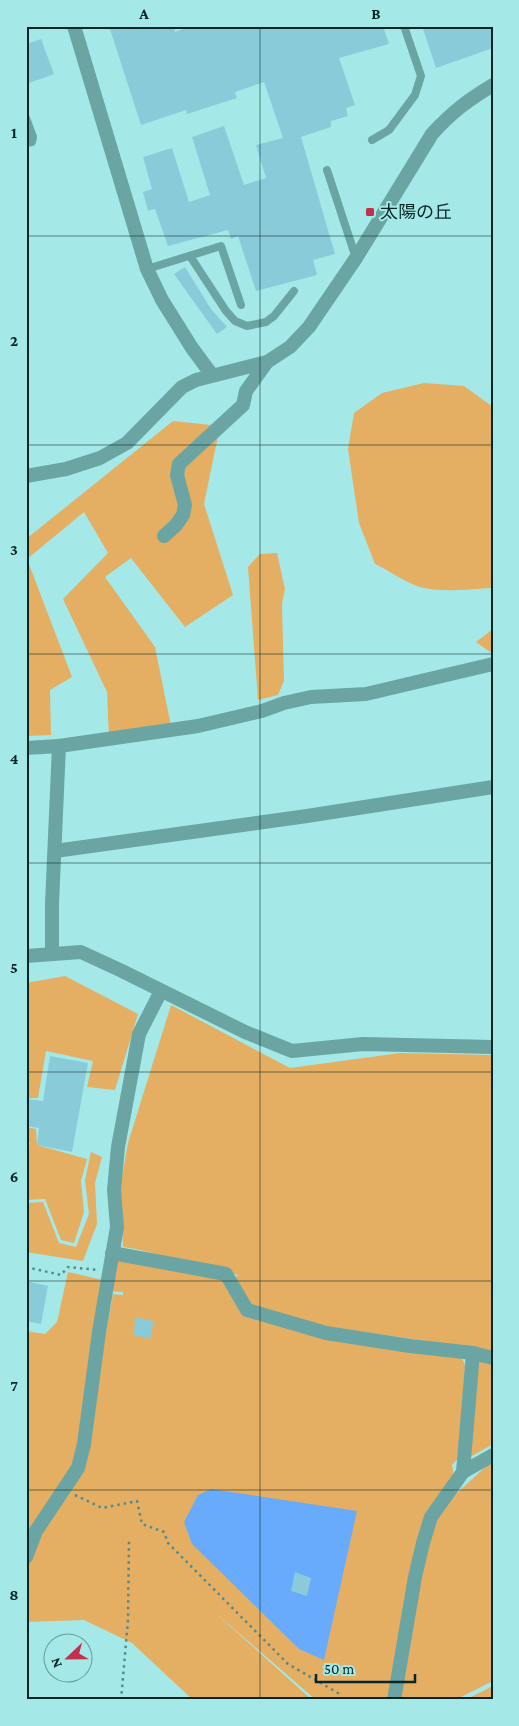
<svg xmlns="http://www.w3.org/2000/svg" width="519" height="1726" font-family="'Crimson Pro','Noto Sans JP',serif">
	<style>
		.green { fill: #e4ae63 }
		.water { fill: #68abfc }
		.building { fill: #8acbda }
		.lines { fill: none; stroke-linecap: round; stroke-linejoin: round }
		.path { stroke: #578988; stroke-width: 2.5; stroke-dasharray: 2.5 4; stroke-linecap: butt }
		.service { stroke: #6aa5a4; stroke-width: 8 }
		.minor { stroke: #6aa5a4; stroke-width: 14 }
		.tertiary { stroke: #6aa5a4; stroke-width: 14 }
		.grid { fill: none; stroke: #082625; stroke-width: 1; stroke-opacity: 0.55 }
		.poi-dot { fill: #c1314e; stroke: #a4e9e8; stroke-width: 2 }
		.labels { text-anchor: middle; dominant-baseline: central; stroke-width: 4; stroke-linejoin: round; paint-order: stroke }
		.poi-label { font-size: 18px; fill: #082625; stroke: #a4e9e8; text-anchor: start }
		.neatline { fill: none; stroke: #082625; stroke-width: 2 }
		.grid-label { font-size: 16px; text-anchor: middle; font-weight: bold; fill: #082625 }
	</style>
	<rect width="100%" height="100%" fill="#a4e9e8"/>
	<g class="green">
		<path d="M 424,383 L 464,386 L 493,407 L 493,588 C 471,589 441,593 420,587 C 404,582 390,571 375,564 L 359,523 L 348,449 L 354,413 L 382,393 Z"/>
		<path d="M 173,421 L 220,426 L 204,504 L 233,595 L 185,627 L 131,558 L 105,577 L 155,647 L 171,726 L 109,737 L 107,692 L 63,599 L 108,553 L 84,512 L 27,559 L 72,677 L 50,690 L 51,735 L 26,736 L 26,539 Z"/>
		<path d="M 277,553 L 285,589 L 282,604 L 284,681 L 278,695 L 258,700 L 248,567 L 260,554 Z"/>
		<path d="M 493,629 L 493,651 L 490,652 L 476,642 Z"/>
		<path d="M 65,976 L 138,1014 L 115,1090 L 87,1087 L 93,1061 L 46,1051 L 38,1098 L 26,1098 L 26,983 Z"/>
		<path d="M 171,1005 L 290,1068 L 400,1053 L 493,1055 L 493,1358 L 474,1348 L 303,1323 L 247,1303 L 236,1277 L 238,1275 L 136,1249 L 123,1247 L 120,1188 L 128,1143 Z"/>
		<path d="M 26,1127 L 36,1129 L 37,1145 L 87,1159 L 81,1181 L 84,1212 L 74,1243 L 61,1240 L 45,1199 L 26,1200 L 26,1156 L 30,1143 L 26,1141 Z"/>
		<path d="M 91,1152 L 102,1157 L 95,1183 L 97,1224 L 83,1261 L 26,1252 L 26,1203 L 43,1202 L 59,1243 L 76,1247 L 89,1214 L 85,1180 Z"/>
		<path d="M 118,1249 L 226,1274 L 254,1318 L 461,1356 L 465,1365 L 459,1457 L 452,1465 L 457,1493 L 493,1460 L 493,1681 L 455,1700 L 316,1700 L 211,1609 L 312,1700 L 193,1700 L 132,1643 L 84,1620 L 26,1622 L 26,1561 L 80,1471 L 113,1294 L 123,1295 L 123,1292 L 109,1291 Z"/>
		<path d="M 68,1272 L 103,1280 L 80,1460 L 26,1556 L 26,1331 L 45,1334 L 57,1322 Z"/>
		<path d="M 473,1361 L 493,1362 L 493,1444 L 472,1456 L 467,1449 Z"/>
		<path d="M 493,1686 L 493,1700 L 465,1700 Z"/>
	</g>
	<path class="water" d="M 211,1489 L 357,1511 L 324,1660 L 299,1649 L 192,1544 L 184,1522 L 198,1495 Z"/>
	<g class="building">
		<path d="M 109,26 L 174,26 L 175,32 L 191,26 L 383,26 L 389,44 L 339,58 L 355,105 L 346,108 L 348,116 L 331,121 L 331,127 L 301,137 L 335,254 L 313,260 L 317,275 L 256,291 L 238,236 L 231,239 L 228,230 L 168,246 L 155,209 L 148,211 L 143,192 L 152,189 L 143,157 L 172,148 L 189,202 L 210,195 L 192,137 L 224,126 L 244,185 L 266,178 L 256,145 L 283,138 L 264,82 L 235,92 L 237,98 L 187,114 L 186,110 L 141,125 Z"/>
		<path d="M 422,26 L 493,26 L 493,48 L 436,68 Z"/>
		<path d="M 41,39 L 54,74 L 29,83 L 26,75 L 26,44 Z"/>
		<path d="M 185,267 L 211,309 L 227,327 L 217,334 L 174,274 Z"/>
		<path d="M 50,1056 L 88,1063 L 72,1152 L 37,1145 L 39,1128 L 26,1126 L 26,1099 L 43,1101 Z"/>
		<path d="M 26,1281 L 48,1286 L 41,1324 L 26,1321 Z"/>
		<path d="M 135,1317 L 154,1321 L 150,1339 L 134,1335 Z"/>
		<path d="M 295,1572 L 311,1578 L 307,1596 L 291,1591 Z"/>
	</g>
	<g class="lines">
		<g class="path">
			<path d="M 26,1267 L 61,1275 L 68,1267 L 98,1270"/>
			<path d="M 75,1495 L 102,1508 L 137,1501 L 142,1524 L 164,1532 L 168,1543 L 288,1664 L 338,1693 L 337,1700"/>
			<path d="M 121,1700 L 128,1620 L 129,1539"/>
		</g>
		<g class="service">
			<path d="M 26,118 L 33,137 L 32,142 L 26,143"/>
			<path d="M 372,140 L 389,130 L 415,95 L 421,76 L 404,26"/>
			<path d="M 327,170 L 356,258"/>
			<path d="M 190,256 L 226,311 L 235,321 L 247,326 L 266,322 L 274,316 L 294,291"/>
			<path d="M 147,269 L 221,246 L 241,305"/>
		</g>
		<g class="minor">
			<path d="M 164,536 L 176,525 L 183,515 L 185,505 L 177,475 L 179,464 L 243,405 L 246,391 L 267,362"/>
			<path d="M 26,748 L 59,746 L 198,726 L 262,711 L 284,703 L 311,697 L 366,694 L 493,664"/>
			<path d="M 55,851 L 307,816 L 493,787"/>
			<path d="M 52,953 L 52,904 L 59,746"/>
			<path d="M 26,956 L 81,952 L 122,971 L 245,1032 L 292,1051 L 363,1044 L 493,1047"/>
			<path d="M 112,1253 L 226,1274 L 247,1310 L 326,1333 L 410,1346 L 473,1353 L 493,1358"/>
			<path d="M 463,1472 L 473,1353"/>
			<path d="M 26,1557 L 36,1531 L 78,1468 L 84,1444 L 99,1332 L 117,1227 L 114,1190 L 118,1147 L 139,1034 L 161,991"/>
			<path d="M 394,1700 L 415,1577 L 423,1543 L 431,1517 L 463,1472 L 493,1455"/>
		</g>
		<g class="tertiary">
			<path d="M 74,26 L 147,269 L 162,300 L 192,348 L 212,375"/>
			<path d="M 26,476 L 66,469 L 100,458 L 127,443 L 182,387 L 196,380 L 267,362 L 290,347 L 309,327 L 356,258 L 432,134 C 452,112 468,100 493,85"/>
		</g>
	</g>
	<path class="grid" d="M 260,26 L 260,1700M 26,236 L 493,236M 26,445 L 493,445M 26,654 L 493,654M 26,863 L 493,863M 26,1072 L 493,1072M 26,1281 L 493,1281M 26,1490 L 493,1490"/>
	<rect class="poi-dot" x="365" y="207" width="10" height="10" rx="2.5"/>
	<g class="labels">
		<g class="poi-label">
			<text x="380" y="212">太陽の丘</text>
		</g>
	</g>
	<rect width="519" height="1726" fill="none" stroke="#a4e9e8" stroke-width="55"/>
	<g transform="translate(68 1658) rotate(248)"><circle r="24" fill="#a4e9e8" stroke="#669b9a"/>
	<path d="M0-4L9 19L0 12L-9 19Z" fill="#c1314e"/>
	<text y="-8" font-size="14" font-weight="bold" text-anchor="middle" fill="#082625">N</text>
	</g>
	<path d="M316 1674v8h99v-8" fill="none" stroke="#082625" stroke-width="2.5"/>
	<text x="324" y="1674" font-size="15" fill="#082625" stroke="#a4e9e8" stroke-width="4" paint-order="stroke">50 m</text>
	<rect x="28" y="28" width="464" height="1670" class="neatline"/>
	<g class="grid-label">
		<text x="144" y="19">A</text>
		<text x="376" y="19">B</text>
		<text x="14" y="138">1</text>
		<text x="14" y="346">2</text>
		<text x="14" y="555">3</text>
		<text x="14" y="764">4</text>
		<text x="14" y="973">5</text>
		<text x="14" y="1182">6</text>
		<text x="14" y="1391">7</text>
		<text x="14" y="1600">8</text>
	</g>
</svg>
